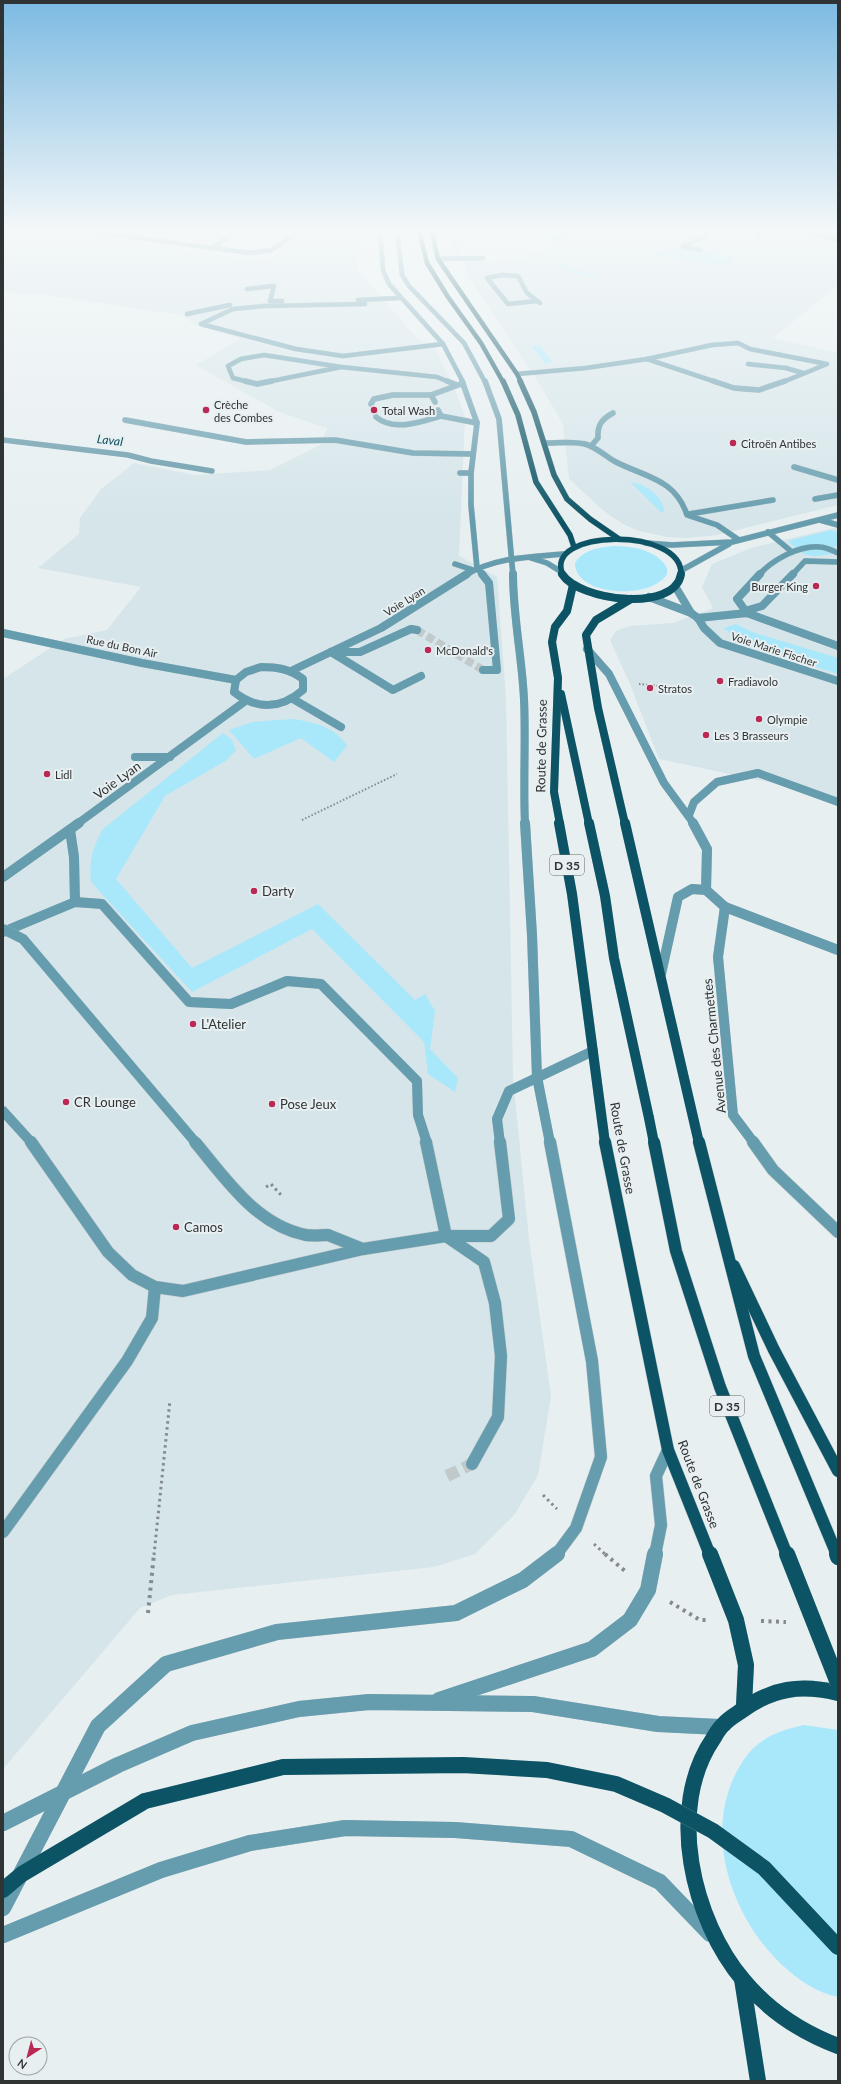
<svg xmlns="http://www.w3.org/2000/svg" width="841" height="2084" font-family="Lato,sans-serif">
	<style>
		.built { fill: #d5e5ea }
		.green { fill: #a9e8fb }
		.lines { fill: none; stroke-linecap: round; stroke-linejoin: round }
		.stream { stroke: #6497a7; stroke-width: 5.5 }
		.minor-tunnel-far2 { stroke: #c2c9cb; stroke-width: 5.5; stroke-dasharray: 5.5 3; stroke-linecap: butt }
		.minor-tunnel-far1 { stroke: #c2c9cb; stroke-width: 8; stroke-dasharray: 8 3.5; stroke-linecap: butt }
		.minor-tunnel { stroke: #c2c9cb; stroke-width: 12; stroke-dasharray: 12 6; stroke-linecap: butt }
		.minor-far5-casing { stroke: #c2c9cb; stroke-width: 5 }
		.minor-far4-casing { stroke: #c2c9cb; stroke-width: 6 }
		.minor-far3-casing { stroke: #c2c9cb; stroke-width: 8 }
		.minor-far2-casing { stroke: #c2c9cb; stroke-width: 10 }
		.minor-far1-casing { stroke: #c2c9cb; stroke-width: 13 }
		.minor-casing { stroke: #c2c9cb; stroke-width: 16 }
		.major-far5-casing { stroke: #c2c9cb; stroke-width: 5 }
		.major-far4-casing { stroke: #c2c9cb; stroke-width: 6 }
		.major-far3-casing { stroke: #c2c9cb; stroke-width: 8 }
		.major-far2-casing { stroke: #c2c9cb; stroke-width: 10 }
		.major-far1-casing { stroke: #c2c9cb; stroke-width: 13 }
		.major-casing { stroke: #c2c9cb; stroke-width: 16 }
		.path-far2 { stroke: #858b8c; stroke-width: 2; stroke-dasharray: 1.5 2; stroke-linecap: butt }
		.path-far1 { stroke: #858b8c; stroke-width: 3; stroke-dasharray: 2.5 3.5; stroke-linecap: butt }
		.path { stroke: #858b8c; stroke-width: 4; stroke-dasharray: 3 4.5; stroke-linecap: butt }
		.minor-far5 { stroke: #669dae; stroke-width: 4.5 }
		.minor-far4 { stroke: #669dae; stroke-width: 5.5 }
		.minor-far3 { stroke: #669dae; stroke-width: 8 }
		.minor-far2 { stroke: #669dae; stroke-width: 10 }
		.minor-far1 { stroke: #669dae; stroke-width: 12 }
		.minor { stroke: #669dae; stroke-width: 16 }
		.major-far5 { stroke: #0c5465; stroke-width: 4.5 }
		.major-far4 { stroke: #0c5465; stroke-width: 5.5 }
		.major-far3 { stroke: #0c5465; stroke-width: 8 }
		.major-far2 { stroke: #0c5465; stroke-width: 10 }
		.major-far1 { stroke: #0c5465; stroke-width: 12 }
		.major { stroke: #0c5465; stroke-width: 16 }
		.minor-bridge-far1-casing { stroke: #c2c9cb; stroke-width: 10; stroke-linecap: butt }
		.minor-bridge-casing { stroke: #c2c9cb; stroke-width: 13; stroke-linecap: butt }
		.major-bridge-far2-casing { stroke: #c2c9cb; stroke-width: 10; stroke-linecap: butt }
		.major-bridge-far1-casing { stroke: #c2c9cb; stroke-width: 13; stroke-linecap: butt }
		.major-bridge-casing { stroke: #c2c9cb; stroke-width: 16; stroke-linecap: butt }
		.minor-bridge-far1 { stroke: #669dae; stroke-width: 10 }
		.minor-bridge { stroke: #669dae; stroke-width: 12 }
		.major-bridge-far2 { stroke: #0c5465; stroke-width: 10 }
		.major-bridge-far1 { stroke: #0c5465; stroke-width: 12 }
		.major-bridge { stroke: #0c5465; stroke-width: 16 }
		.poi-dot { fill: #b92954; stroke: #e7eff1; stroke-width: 1.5 }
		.labels { text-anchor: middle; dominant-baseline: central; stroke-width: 4; stroke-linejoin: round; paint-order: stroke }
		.far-poi-label { font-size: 11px; fill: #303334; stroke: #e7eff1; text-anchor: start }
		.far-street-label { font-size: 11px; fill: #303334; stroke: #e7eff1 }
		.far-water-label { font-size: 12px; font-style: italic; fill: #0b4c5b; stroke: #e7eff1 }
		.shield { fill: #e7eff1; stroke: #676b6d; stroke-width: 1 }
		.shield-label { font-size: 12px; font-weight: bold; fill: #303334 }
		.street-label { font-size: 13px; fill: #303334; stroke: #e7eff1 }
		.poi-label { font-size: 13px; fill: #303334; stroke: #e7eff1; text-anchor: start }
	</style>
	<rect width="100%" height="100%" fill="#e7eff1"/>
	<g class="built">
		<path d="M 37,231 L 268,261 L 308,231 L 356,231 L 357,269 L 416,337 L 436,350 L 456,392 L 465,417 L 459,556 L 497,577 L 506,698 L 513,1078 L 529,1239 L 551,1396 L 538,1475 L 515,1514 L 475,1554 L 434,1567 L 172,1595 L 140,1608 L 3,1769 L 3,679 L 64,639 L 107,630 L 141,587 L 38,568 L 79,534 L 80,518 L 101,489 L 134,463 L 195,475 L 270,470 L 320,445 L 327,428 L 279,412 L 196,365 L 240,339 L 195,325 L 181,315 L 47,295 L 3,292 L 3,232 Z"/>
		<path d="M 572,231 L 792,231 L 831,244 L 838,264 L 838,285 L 773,338 L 838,353 L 838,505 L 717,535 L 688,538 L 667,537 L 636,530 L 623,524 L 605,512 L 569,479 L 563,424 L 537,380 L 469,278 L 463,261 L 514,260 L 564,242 Z"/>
		<path d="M 838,527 L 838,805 L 782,785 L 659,759 L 630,684 L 610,640 L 616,631 L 630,626 L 673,623 L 713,608 L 702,587 L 712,564 L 751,548 Z"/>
	</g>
	<g class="green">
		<path d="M 454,231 L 572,231 L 564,242 C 524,234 495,228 455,239 L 460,257 L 456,257 L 452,240 Z"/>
		<path d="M 675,247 L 735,259 L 723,267 L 656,254 Z"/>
		<path d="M 561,265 L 600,277 L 595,279 L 555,267 Z"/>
		<path d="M 540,345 L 552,362 L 545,364 L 532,346 Z"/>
		<path d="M 630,482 C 646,484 663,496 664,512 L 661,512 Z"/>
		<path d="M 831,530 L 838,532 L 838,543 L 831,554 C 809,558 804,557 788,541 Z"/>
		<path d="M 612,546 C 632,546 656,549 667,568 L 667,574 C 652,600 575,597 575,563 C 583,550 597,548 612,546 Z"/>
		<path d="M 736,624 L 752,632 L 838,658 L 838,674 L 741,643 L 724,628 Z"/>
		<path d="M 293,719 C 313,722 336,727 347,746 L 334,762 L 301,738 L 254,759 L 229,730 L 252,722 Z"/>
		<path d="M 223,733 L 232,740 L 236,750 L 227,760 L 165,796 L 116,879 L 192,968 L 318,904 L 415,1000 L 425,994 L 435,1011 L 430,1049 L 458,1078 L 455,1092 L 428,1074 L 424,1042 L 312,929 L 192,992 L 91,882 C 89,859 92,849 103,829 Z"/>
		<path d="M 804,1725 L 838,1730 L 838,1997 C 817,1993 797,1979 781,1964 C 733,1918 705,1840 734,1777 C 740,1765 747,1753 757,1745 C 771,1733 787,1729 804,1725 Z"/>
	</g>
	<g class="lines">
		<path class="stream" d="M 3,440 L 128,455 L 151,461 L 212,471"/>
		<path class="minor-tunnel-far2" d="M 371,404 L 376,417"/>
		<path class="minor-tunnel-far1" d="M 417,630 L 483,670"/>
		<path class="minor-tunnel" d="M 447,1476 L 472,1464"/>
		<g class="minor-far5-casing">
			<g id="minor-far5">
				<path d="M 85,231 L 251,253 L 272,250 L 299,231"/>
				<path d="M 380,231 L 383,270 L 389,284 L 443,344 L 463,382"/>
				<path d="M 397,231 L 402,275 L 409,286 L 464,343 L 485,382"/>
				<path d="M 806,231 L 838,240"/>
				<path d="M 758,236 L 757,233 L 761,231"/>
				<path d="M 211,249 L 234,232"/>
				<path d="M 701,250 L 683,246 L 707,236 L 706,231"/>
				<path d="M 438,259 L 483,258"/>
				<path d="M 247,289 L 274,286 L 270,301 L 282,301"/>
				<path d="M 358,300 L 399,298"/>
				<path d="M 363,300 L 365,304 L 263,306 L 233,309 L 201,324 L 296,349 L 343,356 L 443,344"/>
				<path d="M 537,301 L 508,304 L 487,278 L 502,275 L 518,276 L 527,293 L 540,303"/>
				<path d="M 187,314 L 230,305"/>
				<path d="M 647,359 L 716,382"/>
				<path d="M 647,359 L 712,345 L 738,343 L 750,349 L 827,364 L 783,382"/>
				<path d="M 748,364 L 786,368 L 803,373"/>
				<path d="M 341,367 L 437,377 L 449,382"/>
				<path d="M 517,374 L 586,368 L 647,359"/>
				<path d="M 249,382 L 233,378 L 228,366 L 241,359 L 264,355 L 341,367"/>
				<path d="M 267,382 L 341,367"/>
			</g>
		</g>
		<g class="minor-far4-casing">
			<g id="minor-far4">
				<path d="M 245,381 L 257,384 L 272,381"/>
				<path d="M 447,381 L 457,385"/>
				<path d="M 462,381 L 477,423 L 471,473 L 471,505 L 477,568 L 483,575"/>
				<path d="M 485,381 L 499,419 L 513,575"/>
				<path d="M 713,381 L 734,388 L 759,390 L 785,381"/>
				<path d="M 435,402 L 431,395 L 461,384"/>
				<path d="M 371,404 L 374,399 L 393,395 L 431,395"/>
				<path d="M 438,410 L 441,416 L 477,423"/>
				<path d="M 376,417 C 394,432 421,422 441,416"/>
				<path d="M 125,420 L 246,442 L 335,440 L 413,453 L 473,454"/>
				<path d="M 545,443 C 558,443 572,441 585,444 C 596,447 604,455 614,461 C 644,477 675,478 687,515 L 717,525 L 739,540"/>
				<path d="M 591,446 L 598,438 C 597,425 602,419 613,413"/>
				<path d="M 794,467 L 838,480"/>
				<path d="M 460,473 L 471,473"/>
				<path d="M 815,499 L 838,495"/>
				<path d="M 689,514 L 773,500"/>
				<path d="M 820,520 L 838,525"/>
				<path d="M 768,532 L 792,552"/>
				<path d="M 646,543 L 672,545 L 732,542 L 838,515"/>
				<path d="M 531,558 L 547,563 L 560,571"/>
				<path d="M 455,564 L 473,570"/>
				<path d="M 682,570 L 729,544"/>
				<path d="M 466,575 C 495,557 530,557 564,554"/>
				<path d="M 759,575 C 772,560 799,545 820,547 C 826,547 833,551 838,553"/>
				<path d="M 792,575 L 805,561 L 838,562"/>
			</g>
		</g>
		<g class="minor-far3-casing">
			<g id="minor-far3">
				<path d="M 482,574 L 489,583 L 497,670 L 483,670"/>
				<path d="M 513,574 C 513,616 522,657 524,699 C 526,740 523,782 525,824"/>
				<path d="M 675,586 L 691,613"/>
				<path d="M 649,597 L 691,613 L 698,618 L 704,628 L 720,643 L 838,681"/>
				<path d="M 745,611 L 762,606 L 793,574"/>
				<path d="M 747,613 L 737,599 L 760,574"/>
				<path d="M 698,618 L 747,613 L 838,646"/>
				<path d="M 3,633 L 142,663 L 236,680"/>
				<path d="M 587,649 L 609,674 L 664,783 L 694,824"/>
				<path d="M 331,652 L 393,690 L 421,676"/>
				<path d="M 335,652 L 360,652 L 411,629 L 417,630"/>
				<path d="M 261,667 C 277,667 290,669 303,679 L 303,690 C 281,709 257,710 234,692 L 236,680 L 246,672 Z"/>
				<path d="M 293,670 L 381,628 L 467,574"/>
				<path d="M 293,699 L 341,727"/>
				<path d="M 135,757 L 170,757"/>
				<path d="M 689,815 L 694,802 L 717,782 L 758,773 L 838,802"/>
				<path d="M 77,824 L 244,702"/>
			</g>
		</g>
		<g class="minor-far2-casing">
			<g id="minor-far2">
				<path d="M 525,823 L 532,935 L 537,1077 L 550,1143"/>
				<path d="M 693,823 L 707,849 L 706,890"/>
				<path d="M 70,830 L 74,857 L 75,902"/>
				<path d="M 3,877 L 79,823"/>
				<path d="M 725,907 L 718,957 L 733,1115 L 754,1143"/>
				<path d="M 3,932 L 75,902 L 102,904 L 189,1002 L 231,1004 L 287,981 L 321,984 L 417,1081 L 418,1115 L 427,1143"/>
				<path d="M 661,974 L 678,897 L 692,889 L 706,890 L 725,907 L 838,950"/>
				<path d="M 3,1111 L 32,1143"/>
				<path d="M 500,1143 L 497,1119 L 509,1091 L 593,1051"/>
			</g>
		</g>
		<g class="minor-far1-casing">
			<g id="minor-far1">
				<path d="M 31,1142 L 108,1252 L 132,1275 L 155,1287 L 183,1291 L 363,1249 L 446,1236 L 426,1142"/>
				<path d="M 550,1142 L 592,1361 L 601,1457 L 576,1528 L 556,1555"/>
				<path d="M 753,1142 L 773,1170 L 838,1232"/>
				<path d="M 328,1235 L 363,1249"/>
				<path d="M 446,1236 L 491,1236 L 509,1219 L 500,1142"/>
				<path d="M 446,1236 L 484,1262 L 495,1303 L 501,1356 L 498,1417 L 472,1464"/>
				<path d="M 3,1532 L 127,1361 L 152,1318 L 155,1287"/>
				<path d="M 655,1555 L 661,1525 L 656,1476 L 668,1450"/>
			</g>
		</g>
		<g class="minor-casing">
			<g id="minor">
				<path d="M 439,1700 L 592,1649 L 630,1620 L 648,1590 L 655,1554"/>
				<path d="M 3,1823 L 118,1765 L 192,1733 L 299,1709 L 369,1702 L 533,1704 L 658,1724 L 719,1727"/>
				<path d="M 3,1908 L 98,1726 L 166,1664 L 277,1632 L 456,1613 L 523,1580 L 557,1554"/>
				<path d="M 3,1935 L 161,1870 L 250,1843 L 345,1828 L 455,1830 L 571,1839 L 660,1882 L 710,1934"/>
			</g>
		</g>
		<g class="major-far5-casing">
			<g id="major-far5">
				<path d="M 421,231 L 420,235 L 427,263 L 448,297 L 481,343 L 503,382"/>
				<path d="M 434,231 L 433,237 L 438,259 L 517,374 L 521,382"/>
			</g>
		</g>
		<g class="major-far4-casing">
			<g id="major-far4">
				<path d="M 503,381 L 518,415 L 536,482 L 570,535 L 574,547"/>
				<path d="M 520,381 L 534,412 L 554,475 L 567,499 L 590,519 L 619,539"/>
				<path d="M 563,575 C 541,529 684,526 681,575"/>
			</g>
		</g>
		<g class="major-far3-casing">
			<g id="major-far3">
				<path d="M 562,574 C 579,601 675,613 681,574"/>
				<path d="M 561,694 L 589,824"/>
				<path d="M 560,824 L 554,792 L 558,678 L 552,642 L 555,627 L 567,611 L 573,585"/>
				<path d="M 625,824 L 598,708 L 586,635 L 596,620 L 631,599"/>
			</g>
		</g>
		<g class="major-far2-casing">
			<g id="major-far2">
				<path d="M 559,823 L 572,894 L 605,1143"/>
				<path d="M 589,823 L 605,896 L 614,958 L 649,1118"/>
				<path d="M 625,823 L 699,1143"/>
			</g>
		</g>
		<g class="major-far1-casing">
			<g id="major-far1">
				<path d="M 605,1142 L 668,1450 L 710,1555"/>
				<path d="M 699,1142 L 754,1356 L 837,1555"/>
				<path d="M 734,1266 L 774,1350 L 838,1471"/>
			</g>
		</g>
		<g class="major-casing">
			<g id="major">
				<path d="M 710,1554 L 736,1620 L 746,1665 L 744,1705"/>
				<path d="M 837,1554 L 838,1557"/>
				<path d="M 838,1693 C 801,1684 772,1688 741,1711 C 735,1715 728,1719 724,1724 C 719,1728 716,1734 713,1739 C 666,1808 692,1920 744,1981 C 770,2012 801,2032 838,2046"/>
				<path d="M 3,1890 L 22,1874 L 145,1801"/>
				<path d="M 742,1979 L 758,2081"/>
			</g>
		</g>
		<g class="path-far2">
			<path d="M 639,684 L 668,687"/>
			<path d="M 302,820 L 397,774"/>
		</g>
		<g class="path-far1">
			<path d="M 266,1187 L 271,1184 L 281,1195"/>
			<path d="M 543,1495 L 557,1509"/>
			<path d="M 594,1544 L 606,1555"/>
			<path d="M 154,1555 L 170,1400"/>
		</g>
		<g class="path">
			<path d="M 605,1554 L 625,1571"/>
			<path d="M 670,1602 L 700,1620 L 708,1620"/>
			<path d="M 148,1613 L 154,1554"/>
			<path d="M 761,1621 L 786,1622"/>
		</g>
		<use href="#minor-far5" class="minor-far5"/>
		<use href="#minor-far4" class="minor-far4"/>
		<use href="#minor-far3" class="minor-far3"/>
		<use href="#minor-far2" class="minor-far2"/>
		<use href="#minor-far1" class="minor-far1"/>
		<use href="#minor" class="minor"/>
		<use href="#major-far5" class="major-far5"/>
		<use href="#major-far4" class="major-far4"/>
		<use href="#major-far3" class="major-far3"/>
		<use href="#major-far2" class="major-far2"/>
		<use href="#major-far1" class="major-far1"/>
		<use href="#major" class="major"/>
		<g class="minor-bridge-far1-casing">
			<path id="minor-bridge-far1" d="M 3,929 L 23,939 L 196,1143"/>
		</g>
		<g class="minor-bridge-casing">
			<path id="minor-bridge" d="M 195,1142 C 226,1179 256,1225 306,1235 C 313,1236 321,1235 328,1235"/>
		</g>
		<g class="major-bridge-far2-casing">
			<path id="major-bridge-far2" d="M 649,1118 L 654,1143"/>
		</g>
		<g class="major-bridge-far1-casing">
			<path id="major-bridge-far1" d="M 654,1142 L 676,1251 L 720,1387 L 787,1555"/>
		</g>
		<g class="major-bridge-casing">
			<g id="major-bridge">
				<path d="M 787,1554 L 838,1683"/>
				<path d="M 145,1801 L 283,1767 L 463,1765 L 547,1770 L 616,1784 L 665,1805 L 713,1831 L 764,1868 L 838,1947"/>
			</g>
		</g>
		<use href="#minor-bridge-far1" class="minor-bridge-far1"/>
		<use href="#minor-bridge" class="minor-bridge"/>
		<use href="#major-bridge-far2" class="major-bridge-far2"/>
		<use href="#major-bridge-far1" class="major-bridge-far1"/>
		<use href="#major-bridge" class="major-bridge"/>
	</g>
	<linearGradient id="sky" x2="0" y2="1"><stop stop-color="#7cbae2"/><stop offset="0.44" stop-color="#f4f8f9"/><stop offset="1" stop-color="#f4f8f9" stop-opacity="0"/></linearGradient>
	<rect width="841" height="523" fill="url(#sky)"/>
	<g class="poi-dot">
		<circle cx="206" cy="410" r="4"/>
		<circle cx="374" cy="410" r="4"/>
		<circle cx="733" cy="443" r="4"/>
		<circle cx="816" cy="586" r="4"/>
		<circle cx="428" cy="650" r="4"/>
		<circle cx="720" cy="681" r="4"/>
		<circle cx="650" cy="688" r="4"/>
		<circle cx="759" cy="719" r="4"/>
		<circle cx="706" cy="735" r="4"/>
		<circle cx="47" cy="774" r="4"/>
		<circle cx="254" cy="891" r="4"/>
		<circle cx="193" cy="1024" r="4"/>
		<circle cx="66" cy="1102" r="4"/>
		<circle cx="272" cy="1104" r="4"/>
		<circle cx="176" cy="1227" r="4"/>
	</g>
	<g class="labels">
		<g class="far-poi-label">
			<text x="214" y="404">Crèche<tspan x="214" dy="13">des Combes</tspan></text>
			<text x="382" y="410">Total Wash</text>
			<text x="741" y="443">Citroën Antibes</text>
			<text x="808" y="586" text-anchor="end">Burger King</text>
			<text x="436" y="650">McDonald's</text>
			<text x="728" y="681">Fradiavolo</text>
			<text x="658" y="688">Stratos</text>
			<text x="767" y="719">Olympie</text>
			<text x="714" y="735">Les 3 Brasseurs</text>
			<text x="55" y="774">Lidl</text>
		</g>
		<g class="far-street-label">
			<text transform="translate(404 601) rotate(-32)">Voie Lyan</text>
			<text transform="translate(122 646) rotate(12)">Rue du Bon Air</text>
			<text transform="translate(774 649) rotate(18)">Voie Marie Fischer</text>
		</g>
		<g class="far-water-label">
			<text transform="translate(110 440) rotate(7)">Laval</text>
		</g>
		<g class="shield">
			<rect x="550" y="855" width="34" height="20" rx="3"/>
			<rect x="710" y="1396" width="34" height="20" rx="3"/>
		</g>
		<g class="shield-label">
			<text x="567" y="865">D 35</text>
			<text x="727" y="1406">D 35</text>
		</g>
		<g class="street-label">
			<text transform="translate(541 746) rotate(-89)">Route de Grasse</text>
			<text transform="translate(117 780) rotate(-36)">Voie Lyan</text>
			<text transform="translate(714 1046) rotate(-96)">Avenue des Charmettes</text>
			<text transform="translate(623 1148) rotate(80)">Route de Grasse</text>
			<text transform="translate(699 1484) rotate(69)">Route de Grasse</text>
		</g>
		<g class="poi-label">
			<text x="262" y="891">Darty</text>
			<text x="201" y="1024">L'Atelier</text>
			<text x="74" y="1102">CR Lounge</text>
			<text x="280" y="1104">Pose Jeux</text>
			<text x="184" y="1227">Camos</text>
		</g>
	</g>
	<rect width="841" height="2084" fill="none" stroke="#303334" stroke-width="8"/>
	<g transform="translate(28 2056) rotate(216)"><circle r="19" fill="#e7eff1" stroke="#9ea4a5"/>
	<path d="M0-3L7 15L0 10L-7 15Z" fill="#b92954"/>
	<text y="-6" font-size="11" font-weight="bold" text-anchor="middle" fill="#303334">N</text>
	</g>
</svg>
